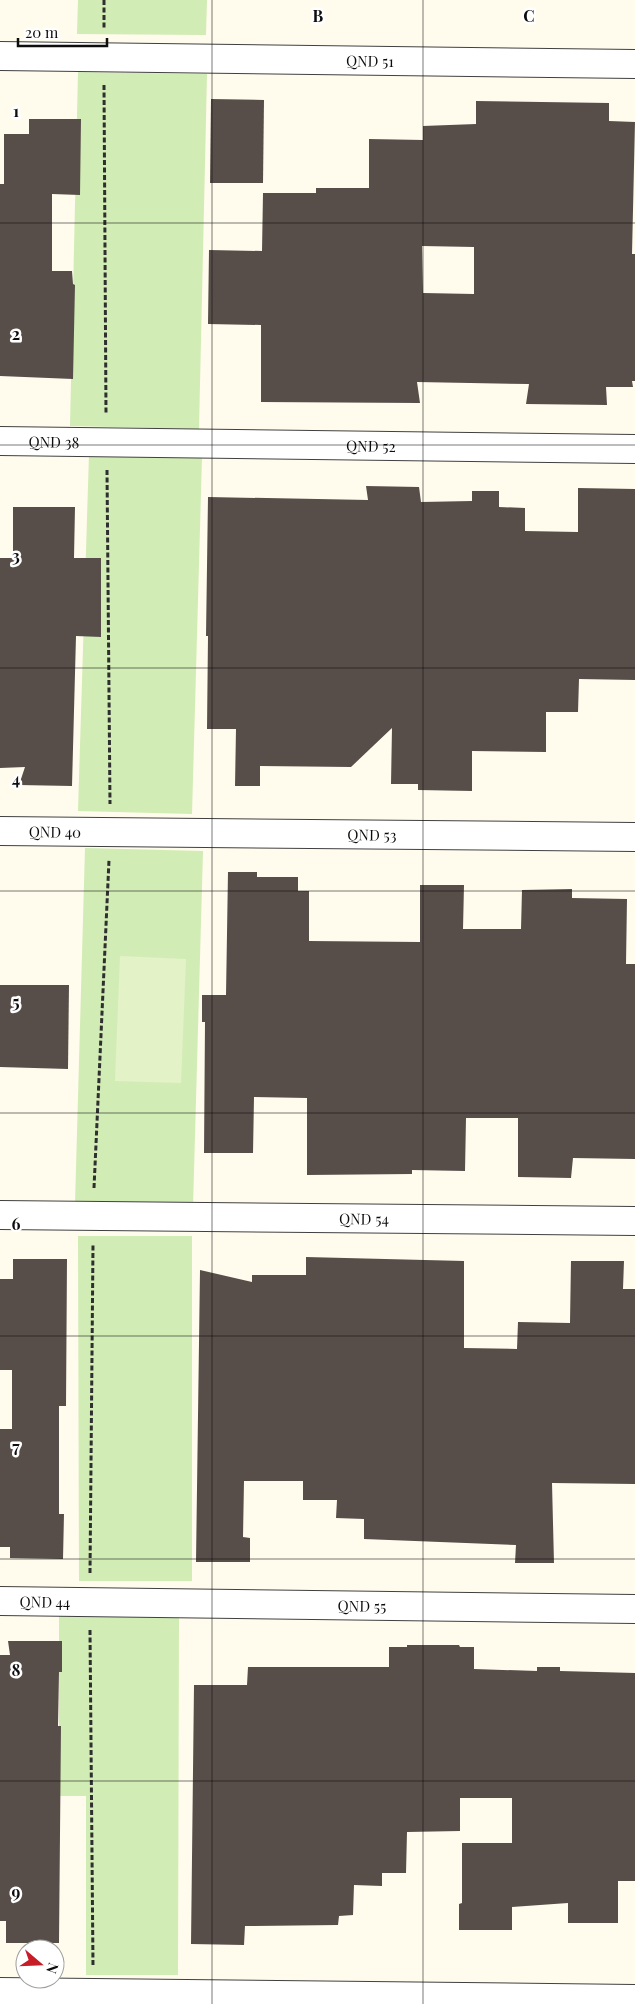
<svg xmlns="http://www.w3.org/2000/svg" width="635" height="2004" font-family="'Playfair Display',serif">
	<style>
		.green { fill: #d2ecb5 }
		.pitch { fill: #e4f2c7 }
		.building { fill: #574e49; fill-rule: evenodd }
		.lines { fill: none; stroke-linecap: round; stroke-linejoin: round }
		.street-casing { stroke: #404040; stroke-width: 30 }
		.path { stroke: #2f2f2f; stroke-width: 3; stroke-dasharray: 5 2.5; stroke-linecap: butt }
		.street { stroke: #fff; stroke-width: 28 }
		.grid { fill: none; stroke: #0d0d0d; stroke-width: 1; stroke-opacity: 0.55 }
		.labels { text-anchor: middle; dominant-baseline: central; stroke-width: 5; stroke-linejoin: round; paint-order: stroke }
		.street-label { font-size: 15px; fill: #0d0d0d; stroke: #fff }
		.grid-label { font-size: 16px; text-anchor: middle; font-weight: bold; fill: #0d0d0d; stroke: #fff; stroke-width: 5; stroke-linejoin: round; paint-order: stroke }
	</style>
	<rect width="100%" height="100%" fill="#fffbed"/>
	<g class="green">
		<path d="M 78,0 L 207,0 L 206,35 L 77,34 Z"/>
		<path d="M 78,72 L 207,74 L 199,429 L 70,426 Z"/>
		<path d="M 89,454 L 202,457 L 192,814 L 78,811 Z"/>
		<path d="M 85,848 L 203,851 L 193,1207 L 75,1204 Z"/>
		<path d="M 78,1236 L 192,1236 L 192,1581 L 79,1581 Z"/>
		<path d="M 59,1616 L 179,1616 L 178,1975 L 86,1975 L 86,1796 L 59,1796 Z"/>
	</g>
	<path class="pitch" d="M 120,956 L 186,959 L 181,1083 L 115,1081 Z"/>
	<g class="building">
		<path d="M 211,99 L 264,100 L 263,183 L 210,183 Z"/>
		<path d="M 476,101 L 609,103 L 609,121 L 635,122 L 632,254 L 635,254 L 635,381 L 632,381 L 633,387 L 606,387 L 607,405 L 526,404 L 529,384 L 417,382 L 420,403 L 261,402 L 261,325 L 208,324 L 209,250 L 262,251 L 263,193 L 316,193 L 316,188 L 369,188 L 369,139 L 423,140 L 423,126 L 476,124 ZM 422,246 L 474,247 L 474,294 L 423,293 Z"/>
		<path d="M 29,119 L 81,119 L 80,195 L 52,194 L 52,271 L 72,271 L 73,284 L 75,285 L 73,379 L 0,376 L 0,184 L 4,184 L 4,134 L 29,134 Z"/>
		<path d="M 366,486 L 419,487 L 421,502 L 472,501 L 472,491 L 499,491 L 499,507 L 525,508 L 525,531 L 578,532 L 578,488 L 635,489 L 635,680 L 579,679 L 578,712 L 546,712 L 546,752 L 472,751 L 472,791 L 418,790 L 418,784 L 391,784 L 392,728 L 351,767 L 260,766 L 260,786 L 235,786 L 236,729 L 207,729 L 208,636 L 206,636 L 208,497 L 368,500 Z"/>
		<path d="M 13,507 L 75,507 L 74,558 L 101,558 L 101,637 L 76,636 L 72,786 L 19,785 L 25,767 L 0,768 L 0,558 L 13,558 Z"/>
		<path d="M 228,872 L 257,872 L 257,877 L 298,877 L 298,891 L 309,891 L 309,941 L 420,942 L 420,885 L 464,885 L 463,929 L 521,929 L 522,890 L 572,889 L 572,898 L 627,899 L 626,964 L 635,964 L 635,1159 L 573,1158 L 571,1178 L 518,1177 L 518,1118 L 466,1118 L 465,1171 L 412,1170 L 412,1174 L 307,1175 L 307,1098 L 254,1097 L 253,1153 L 204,1153 L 205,1022 L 202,1022 L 202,995 L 226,995 Z"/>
		<path d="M 0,985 L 69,985 L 68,1069 L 0,1067 Z"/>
		<path d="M 306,1257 L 464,1261 L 464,1348 L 517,1349 L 518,1322 L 570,1323 L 571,1261 L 624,1261 L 623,1289 L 635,1289 L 635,1484 L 552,1483 L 554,1563 L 515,1563 L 516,1545 L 364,1539 L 364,1519 L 336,1518 L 337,1500 L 303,1500 L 303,1481 L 244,1481 L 243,1537 L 250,1538 L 250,1562 L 196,1562 L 200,1270 L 252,1282 L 252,1275 L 306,1275 Z"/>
		<path d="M 13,1259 L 67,1259 L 66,1406 L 59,1406 L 59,1514 L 64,1514 L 63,1559 L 10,1558 L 10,1547 L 0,1547 L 0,1429 L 12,1429 L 12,1370 L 0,1370 L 0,1279 L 13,1279 Z"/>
		<path d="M 8,1641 L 62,1641 L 62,1672 L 59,1672 L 58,1726 L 61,1726 L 59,1943 L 6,1943 L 6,1921 L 0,1921 L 0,1655 L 10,1655 Z"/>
		<path d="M 407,1645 L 459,1645 L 460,1647 L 474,1647 L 474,1669 L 537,1671 L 537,1667 L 560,1667 L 560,1671 L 635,1673 L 635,1881 L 618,1881 L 618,1923 L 568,1923 L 568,1903 L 512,1907 L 512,1930 L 459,1930 L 459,1904 L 462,1903 L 462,1843 L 512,1843 L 512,1798 L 460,1798 L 460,1831 L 407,1832 L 406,1873 L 382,1873 L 382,1886 L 354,1885 L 353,1915 L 339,1916 L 338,1925 L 245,1926 L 244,1945 L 191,1944 L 194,1685 L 247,1685 L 248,1667 L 389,1667 L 389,1647 L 407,1647 Z"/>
	</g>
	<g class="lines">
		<g class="street-casing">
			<g id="street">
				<path id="s1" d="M 0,56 L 635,64"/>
				<path id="s2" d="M 0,441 L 635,449"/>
				<path id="s3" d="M 0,831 L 635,837"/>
				<path id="s4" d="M 0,1215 L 635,1221"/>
				<path id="s5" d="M 0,1601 L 635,1609"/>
				<path d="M 0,1992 L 635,1999"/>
			</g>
		</g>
		<g class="path">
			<path d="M 104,0 L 104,29"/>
			<path d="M 104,85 L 106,414"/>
			<path d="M 107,470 L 110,804"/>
			<path d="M 94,1188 L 109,860"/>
			<path d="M 90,1573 L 93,1245"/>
			<path d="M 90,1630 L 93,1966"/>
		</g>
		<use href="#street" class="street"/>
	</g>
	<path class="grid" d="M 212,0 L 212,2004M 423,0 L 423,2004M 0,223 L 635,223M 0,445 L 635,445M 0,668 L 635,668M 0,891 L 635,891M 0,1113 L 635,1113M 0,1336 L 635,1336M 0,1559 L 635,1559M 0,1781 L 635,1781"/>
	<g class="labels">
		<g class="street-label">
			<text stroke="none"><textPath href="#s1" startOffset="370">QND 51</textPath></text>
			<text stroke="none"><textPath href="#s2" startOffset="54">QND 38</textPath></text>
			<text stroke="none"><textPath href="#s2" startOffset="371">QND 52</textPath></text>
			<text stroke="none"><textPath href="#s3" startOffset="55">QND 40</textPath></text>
			<text stroke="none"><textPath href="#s3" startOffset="372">QND 53</textPath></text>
			<text stroke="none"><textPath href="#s4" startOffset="364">QND 54</textPath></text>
			<text stroke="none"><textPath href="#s5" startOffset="45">QND 44</textPath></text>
			<text stroke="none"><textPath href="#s5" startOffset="362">QND 55</textPath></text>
		</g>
	</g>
	<g class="grid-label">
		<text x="318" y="22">B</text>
		<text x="529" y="22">C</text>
		<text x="16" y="117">1</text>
		<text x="16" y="340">2</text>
		<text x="16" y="562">3</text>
		<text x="16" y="785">4</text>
		<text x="16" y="1008">5</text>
		<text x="16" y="1230">6</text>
		<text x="16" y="1453">7</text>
		<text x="16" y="1676">8</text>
		<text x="16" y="1898">9</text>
	</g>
	<g transform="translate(40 1964) rotate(109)"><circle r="24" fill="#ffffff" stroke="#9e9e9e"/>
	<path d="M0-4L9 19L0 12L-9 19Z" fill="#c61d29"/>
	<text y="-8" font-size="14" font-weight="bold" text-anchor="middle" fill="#0d0d0d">N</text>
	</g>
	<path d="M18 38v8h89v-8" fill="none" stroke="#0d0d0d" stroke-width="2.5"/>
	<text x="25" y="38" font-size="15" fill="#0d0d0d" stroke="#ffffff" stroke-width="4" paint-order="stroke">20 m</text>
</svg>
